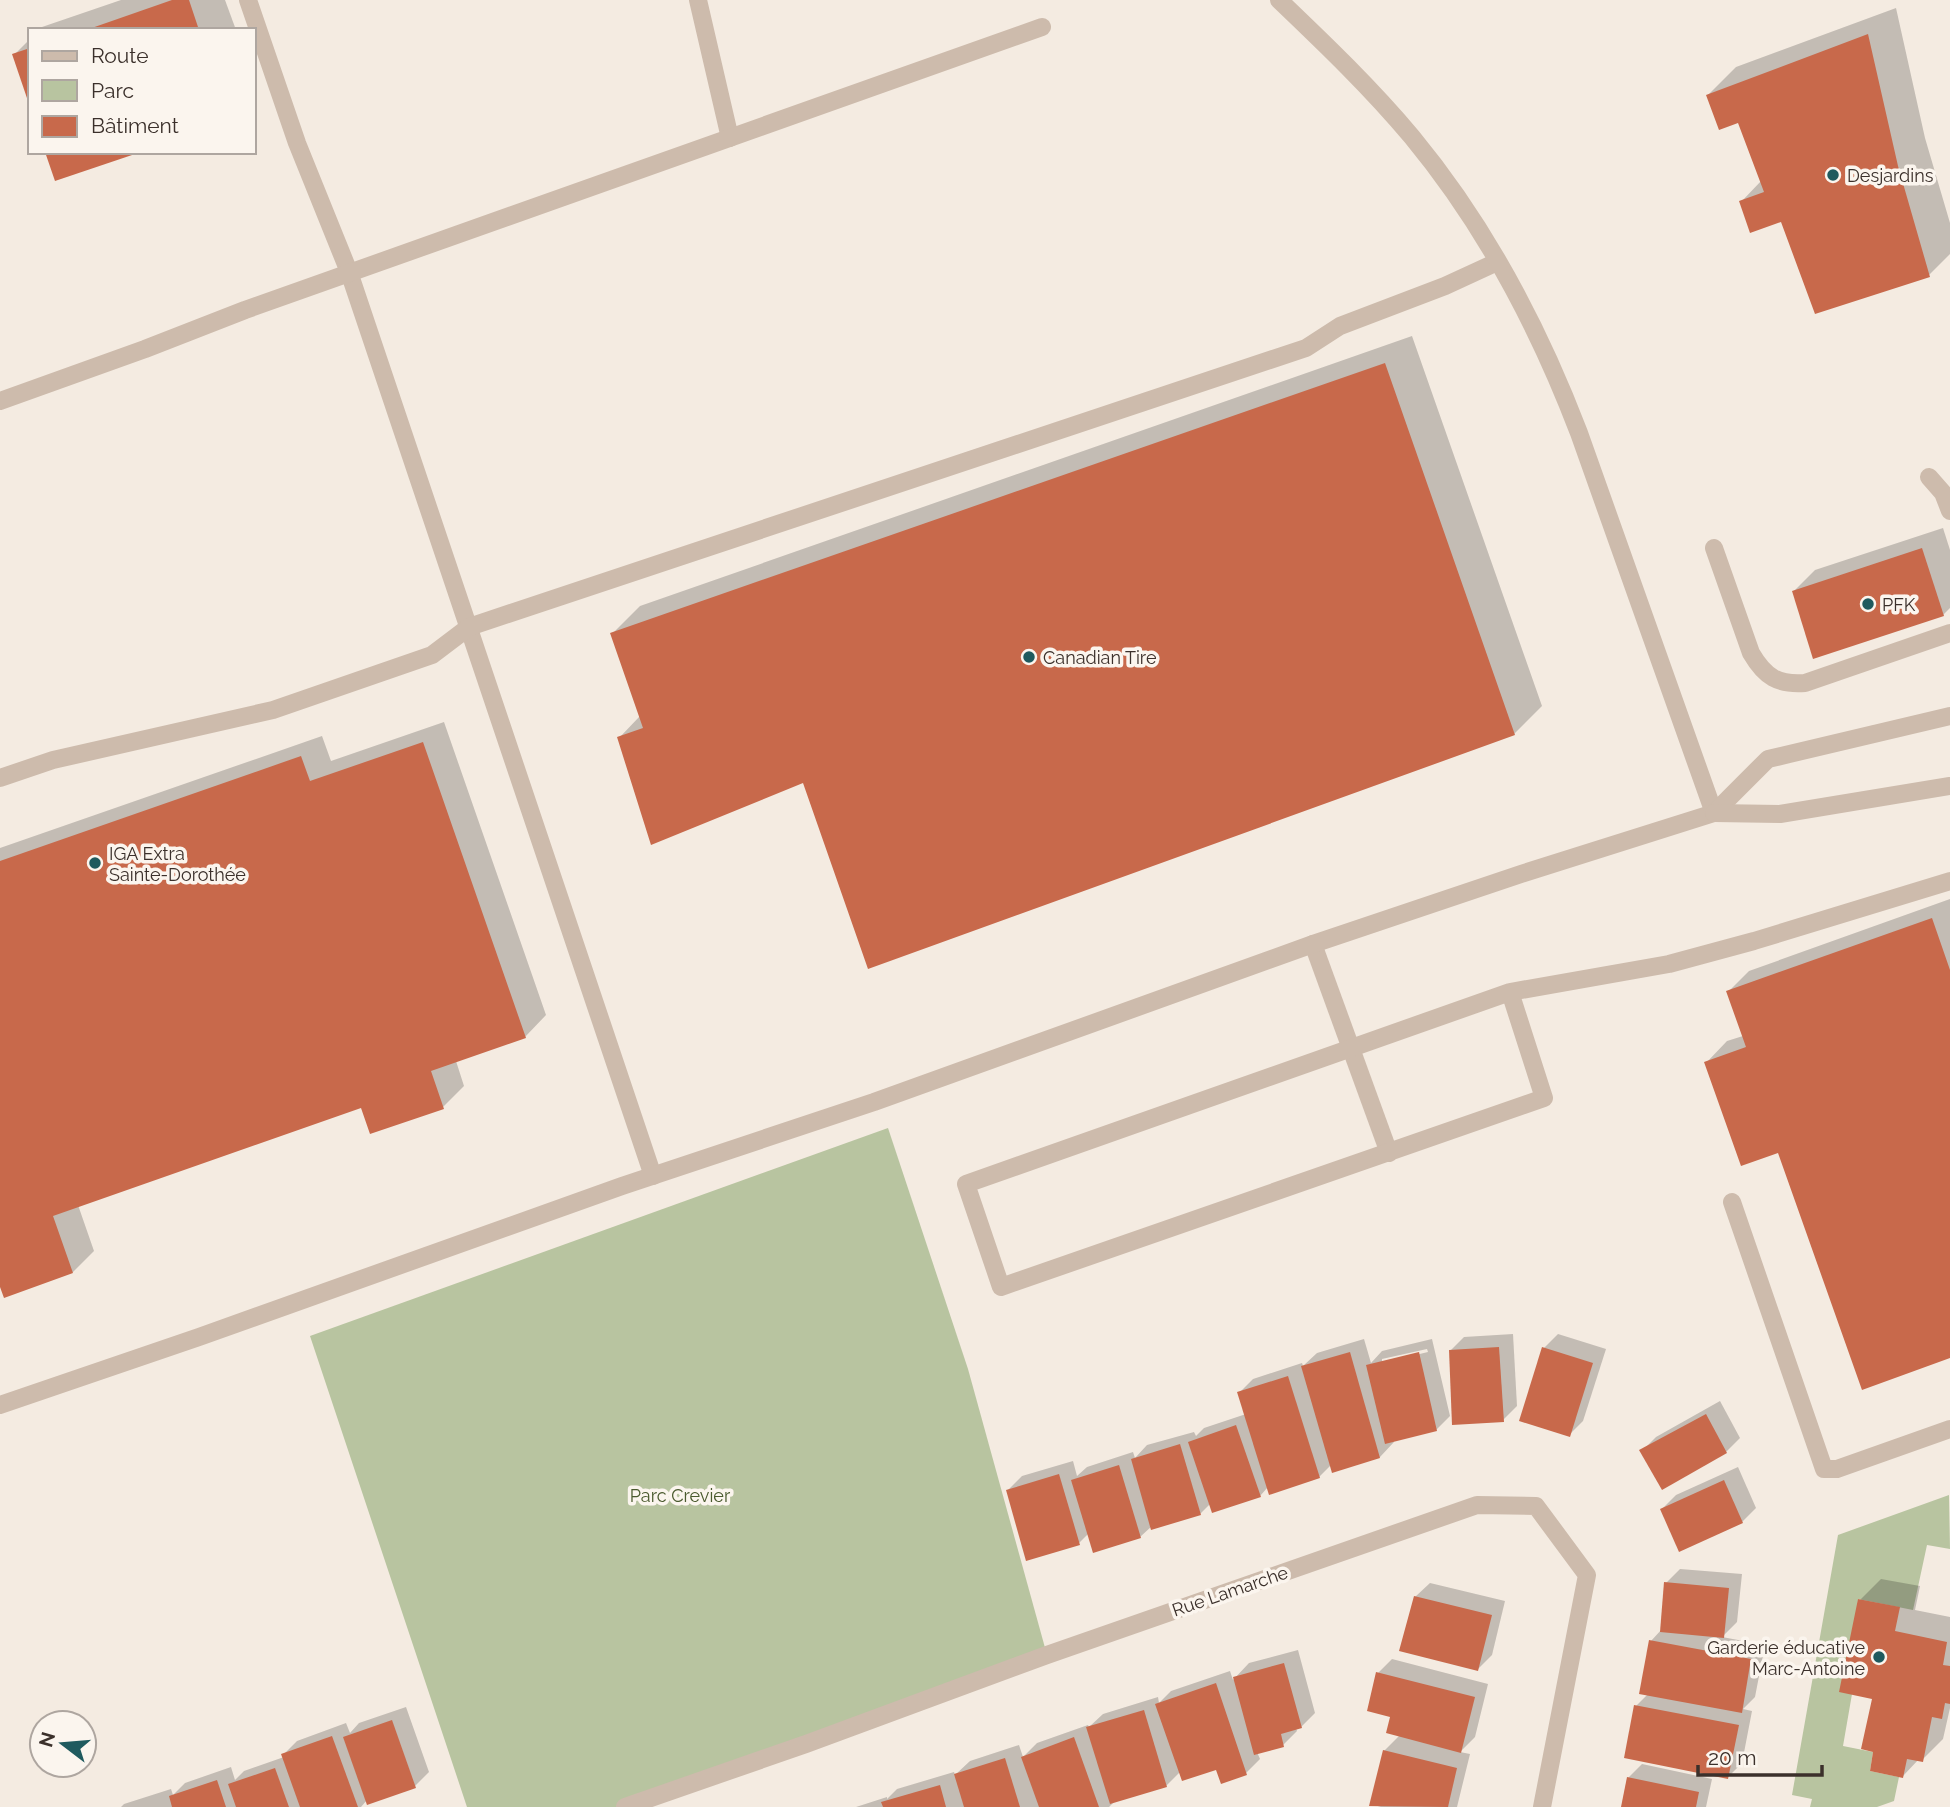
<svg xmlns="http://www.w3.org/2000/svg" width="1950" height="1807" font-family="Raleway,sans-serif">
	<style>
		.green { fill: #b8c4a0 }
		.shadow { fill: #0003; fill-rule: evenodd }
		.building { fill: #c8694b }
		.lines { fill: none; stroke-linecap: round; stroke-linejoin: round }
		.lane { stroke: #cdbbac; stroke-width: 18 }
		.street { stroke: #cdbbac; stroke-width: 18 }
		.poi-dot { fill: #1f5a5e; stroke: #fbf5ee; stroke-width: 2.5 }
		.labels { text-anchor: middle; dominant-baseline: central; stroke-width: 7; stroke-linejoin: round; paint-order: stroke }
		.poi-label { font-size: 18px; fill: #3b302b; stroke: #fbf5ee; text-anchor: start }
		.park-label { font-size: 18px; fill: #4a5a2e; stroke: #fbf5ee }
		.street-label { font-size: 18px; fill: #3b302b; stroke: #fbf5ee }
	</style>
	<rect width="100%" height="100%" fill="#f4ebe1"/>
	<g class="green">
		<path d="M 888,1128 L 968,1369 L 1047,1655 L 622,1807 L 467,1807 L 310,1336 Z"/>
		<path d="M 1949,1495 L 1950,1549 L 1927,1545 L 1913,1610 L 1858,1599 L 1852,1694 L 1843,1746 L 1873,1752 L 1870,1771 L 1899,1777 L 1894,1801 L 1877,1807 L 1810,1807 L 1812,1799 L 1792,1795 L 1838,1535 Z"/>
	</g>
	<g class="shadow">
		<path d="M 121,0 L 225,0 L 236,30 L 39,30 L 42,27 Z"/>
		<path d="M 1896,8 L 1925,138 L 1950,223 L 1950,254 L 1929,275 L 1782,219 L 1741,202 L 1762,180 L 1739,120 L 1708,95 L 1736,67 Z"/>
		<path d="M 30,39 L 30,100 L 14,55 Z"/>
		<path d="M 1412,336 L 1542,706 L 1514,734 L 804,780 L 619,738 L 640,716 L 612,634 L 640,606 Z"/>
		<path d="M 1943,528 L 1950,550 L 1950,608 L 1943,615 L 1794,591 L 1815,570 Z"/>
		<path d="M 444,722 L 546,1015 L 525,1037 L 456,1061 L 464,1086 L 443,1107 L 362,1106 L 78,1205 L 94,1251 L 73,1272 L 0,1282 L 0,848 L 322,736 L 331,761 Z"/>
		<path d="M 1950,899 L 1950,1356 L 1706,1063 L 1727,1041 L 1743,1036 L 1728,992 L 1749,971 Z"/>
		<path d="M 1513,1334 L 1517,1406 L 1503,1420 L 1450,1351 L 1464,1337 Z"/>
		<path d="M 1558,1334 L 1606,1349 L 1583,1421 L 1569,1435 L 1544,1348 Z"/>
		<path d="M 1364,1339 L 1371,1363 L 1382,1351 L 1432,1339 L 1450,1416 L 1436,1430 L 1393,1440 L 1394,1442 L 1380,1457 L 1331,1465 L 1319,1477 L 1268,1487 L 1260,1496 L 1210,1504 L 1200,1514 L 1152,1526 L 1140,1537 L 1089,1533 L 1079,1543 L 1008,1490 L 1022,1476 L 1073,1461 L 1077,1476 L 1087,1467 L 1133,1452 L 1135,1458 L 1147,1445 L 1194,1432 L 1196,1436 L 1204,1428 L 1246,1414 L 1239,1393 L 1253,1379 L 1302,1363 L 1303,1366 L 1317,1353 ZM 1427,1349 L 1428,1352 L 1382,1363 L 1382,1359 Z"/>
		<path d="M 1720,1401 L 1740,1438 L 1726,1452 L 1642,1451 L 1656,1437 Z"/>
		<path d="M 1738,1467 L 1756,1508 L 1742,1522 L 1662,1509 L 1676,1495 Z"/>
		<path d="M 1680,1569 L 1742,1574 L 1737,1622 L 1722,1637 L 1765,1645 L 1755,1697 L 1743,1709 L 1752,1711 L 1742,1763 L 1728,1777 L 1636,1706 L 1648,1694 L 1651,1641 L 1662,1629 L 1666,1583 Z"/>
		<path d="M 1881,1579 L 1920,1586 L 1915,1610 L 1950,1617 L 1950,1708 L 1943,1739 L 1922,1760 L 1919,1759 L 1903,1776 L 1875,1750 L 1874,1697 L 1860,1600 Z"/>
		<path d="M 1430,1583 L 1505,1601 L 1492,1655 L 1478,1669 L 1415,1597 Z"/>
		<path d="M 1298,1650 L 1315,1713 L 1301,1727 L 1296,1728 L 1297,1731 L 1283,1745 L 1257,1752 L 1260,1759 L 1246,1773 L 1217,1768 L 1180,1772 L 1166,1786 L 1115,1801 L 1109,1807 L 856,1807 L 887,1797 L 887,1799 L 897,1789 L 954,1772 L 955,1775 L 970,1761 L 1019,1745 L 1023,1757 L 1037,1743 L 1088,1725 L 1089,1727 L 1103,1714 L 1158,1697 L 1159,1703 L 1171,1691 L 1230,1671 L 1233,1680 L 1249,1663 Z"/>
		<path d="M 1392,1659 L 1488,1684 L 1475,1737 L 1460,1752 L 1470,1754 L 1457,1807 L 1381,1807 L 1371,1804 L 1384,1751 L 1400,1735 L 1378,1673 Z"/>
		<path d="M 406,1707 L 429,1772 L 415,1786 L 367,1800 L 361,1807 L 121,1807 L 124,1804 L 171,1789 L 173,1795 L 185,1783 L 231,1767 L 235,1780 L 244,1771 L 284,1757 L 283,1755 L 297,1741 L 346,1723 L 350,1733 L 359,1723 Z"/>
		<path d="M 1642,1764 L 1712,1779 L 1706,1807 L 1622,1807 L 1628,1778 Z"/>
	</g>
	<g class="building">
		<path d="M 172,0 L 189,0 L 199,30 L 86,30 Z"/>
		<path d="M 1868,34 L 1898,166 L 1930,277 L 1815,314 L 1781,222 L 1750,233 L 1739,201 L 1764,192 L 1738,123 L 1719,130 L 1706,95 Z"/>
		<path d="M 30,48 L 30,104 L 29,104 L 12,54 Z"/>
		<path d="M 45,152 L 138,152 L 138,153 L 55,181 Z"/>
		<path d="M 1385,363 L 1515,735 L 868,969 L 803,783 L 651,845 L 617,737 L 643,728 L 610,633 Z"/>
		<path d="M 1922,548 L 1944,616 L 1813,659 L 1792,591 Z"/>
		<path d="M 423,742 L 526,1038 L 431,1071 L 444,1109 L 370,1134 L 361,1108 L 53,1216 L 73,1273 L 4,1298 L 0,1287 L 0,861 L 301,756 L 310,781 Z"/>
		<path d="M 1932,918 L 1950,970 L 1950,1358 L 1862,1390 L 1778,1153 L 1741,1166 L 1704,1062 L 1746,1047 L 1726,991 Z"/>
		<path d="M 1499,1347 L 1504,1422 L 1452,1425 L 1449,1350 Z"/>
		<path d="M 1542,1347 L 1593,1363 L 1570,1437 L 1519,1421 Z"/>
		<path d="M 1350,1352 L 1380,1458 L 1332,1473 L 1301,1366 Z"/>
		<path d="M 1419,1352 L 1437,1431 L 1385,1444 L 1366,1365 Z"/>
		<path d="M 1288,1376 L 1320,1478 L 1269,1495 L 1237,1392 Z"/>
		<path d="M 1706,1414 L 1727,1453 L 1662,1490 L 1639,1450 Z"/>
		<path d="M 1236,1425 L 1261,1497 L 1212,1513 L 1188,1442 Z"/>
		<path d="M 1180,1444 L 1201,1515 L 1151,1530 L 1131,1459 Z"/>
		<path d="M 1119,1465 L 1141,1538 L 1093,1553 L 1071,1480 Z"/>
		<path d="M 1059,1474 L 1080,1545 L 1026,1561 L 1006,1490 Z"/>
		<path d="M 1724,1480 L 1743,1523 L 1679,1552 L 1660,1509 Z"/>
		<path d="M 1664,1582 L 1729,1588 L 1724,1638 L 1660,1632 Z"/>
		<path d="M 1414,1596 L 1492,1615 L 1478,1671 L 1399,1651 Z"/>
		<path d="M 1858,1599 L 1900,1607 L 1895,1631 L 1947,1642 L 1943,1665 L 1950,1666 L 1950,1704 L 1945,1703 L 1942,1719 L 1932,1717 L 1923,1762 L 1907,1759 L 1903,1778 L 1870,1771 L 1873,1752 L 1861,1749 L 1872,1699 L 1839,1692 Z"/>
		<path d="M 1649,1640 L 1751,1659 L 1742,1713 L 1639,1694 Z"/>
		<path d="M 1284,1663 L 1302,1728 L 1281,1734 L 1284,1747 L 1254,1755 L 1233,1677 Z"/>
		<path d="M 1376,1672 L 1475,1697 L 1461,1753 L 1386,1733 L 1390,1717 L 1367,1711 Z"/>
		<path d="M 1216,1683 L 1247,1775 L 1221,1784 L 1216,1770 L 1182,1781 L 1155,1704 Z"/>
		<path d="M 1634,1705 L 1739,1725 L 1728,1779 L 1624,1758 Z"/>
		<path d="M 1144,1710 L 1167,1787 L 1110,1804 L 1086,1727 Z"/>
		<path d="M 392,1720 L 416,1788 L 367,1805 L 343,1737 Z"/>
		<path d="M 332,1736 L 358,1807 L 300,1807 L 281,1754 Z"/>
		<path d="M 1074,1737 L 1099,1807 L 1039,1807 L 1021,1757 Z"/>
		<path d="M 1383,1750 L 1457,1768 L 1448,1807 L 1369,1806 Z"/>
		<path d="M 1005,1758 L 1020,1807 L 964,1807 L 954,1774 Z"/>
		<path d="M 275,1768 L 289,1807 L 236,1807 L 228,1784 Z"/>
		<path d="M 1627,1777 L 1699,1792 L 1696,1807 L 1621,1807 Z"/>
		<path d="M 217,1780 L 226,1807 L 172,1807 L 169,1796 Z"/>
		<path d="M 940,1785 L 946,1807 L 883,1807 L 881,1802 Z"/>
	</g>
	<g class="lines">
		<g class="lane">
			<path d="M 248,0 L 297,143 L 349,272 L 653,1176"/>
			<path d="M 698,0 L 730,138"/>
			<path d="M 0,401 L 145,349 L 245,310 L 1042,27"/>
			<path d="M 1929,477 L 1943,493 L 1950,511"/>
			<path d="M 1714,548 L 1751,653 C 1765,677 1778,685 1805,683 L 1950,633"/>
			<path d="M 0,778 L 53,760 L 273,710 L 432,655 L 469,627 L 1306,348 L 1340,326 L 1445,286 L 1497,262"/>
			<path d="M 1313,944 L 1389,1153"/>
			<path d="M 1510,992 L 1544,1098 L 1001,1287 L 966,1184 L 1510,992 L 1669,964 L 1754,941 L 1950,881"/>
			<path d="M 1732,1202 L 1824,1469 L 1837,1469 L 1950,1429"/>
			<path d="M 0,1405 L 199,1337 L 622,1186 L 874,1102 L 1313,944 L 1521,874 L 1714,813"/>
		</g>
		<g class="street">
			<path d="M 1279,0 C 1325,44 1371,88 1412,137 C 1484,224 1539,328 1579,433 L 1714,813"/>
			<path d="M 1714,813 L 1768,759 L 1950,716"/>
			<path d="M 1714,813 L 1780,814 L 1950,786"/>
			<path d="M 625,1807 L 806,1744 L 1047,1655 L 1477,1505 L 1536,1506 L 1587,1575 L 1542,1807"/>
		</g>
	</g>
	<g class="poi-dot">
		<circle cx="1833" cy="175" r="7"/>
		<circle cx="1868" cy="604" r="7"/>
		<circle cx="1029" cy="657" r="7"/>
		<circle cx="95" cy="863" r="7"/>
		<circle cx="1879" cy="1657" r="7"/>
	</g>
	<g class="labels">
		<g class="poi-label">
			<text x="1847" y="175">Desjardins</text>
			<text x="1882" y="604">PFK</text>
			<text x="1043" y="657">Canadian Tire</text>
			<text x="109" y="853">IGA Extra<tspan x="109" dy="21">Sainte-Dorothée</tspan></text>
			<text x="1865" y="1647" text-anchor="end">Garderie éducative<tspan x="1865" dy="21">Marc-Antoine</tspan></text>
		</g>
		<g class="park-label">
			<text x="680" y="1495">Parc Crevier</text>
		</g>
		<g class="street-label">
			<text transform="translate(1230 1591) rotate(-19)">Rue Lamarche</text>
		</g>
	</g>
	<rect x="28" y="28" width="228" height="126" fill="#fbf5ee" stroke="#aea6a0" stroke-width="2"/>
	<rect x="42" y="51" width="35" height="10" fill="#cdbbac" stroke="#aea6a0" stroke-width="2"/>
	<text x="91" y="63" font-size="21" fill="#3b302b">Route</text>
	<rect x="42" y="80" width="35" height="21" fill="#b8c4a0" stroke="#aea6a0" stroke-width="2"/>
	<text x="91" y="98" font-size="21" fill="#3b302b">Parc</text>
	<rect x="42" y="116" width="35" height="21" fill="#c8694b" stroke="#aea6a0" stroke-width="2"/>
	<text x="91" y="133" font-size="21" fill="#3b302b">Bâtiment</text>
	<g transform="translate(63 1744) rotate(286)"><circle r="33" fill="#fbf5ee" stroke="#aea6a0" stroke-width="2"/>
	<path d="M0-5L12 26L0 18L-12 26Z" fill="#1f5a5e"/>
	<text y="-10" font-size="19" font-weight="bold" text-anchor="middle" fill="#3b302b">N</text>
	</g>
	<path d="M1698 1765v10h124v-10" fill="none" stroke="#3b302b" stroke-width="3.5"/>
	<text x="1708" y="1765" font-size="21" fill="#3b302b" stroke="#fbf5ee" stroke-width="5" paint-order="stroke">20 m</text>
</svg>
